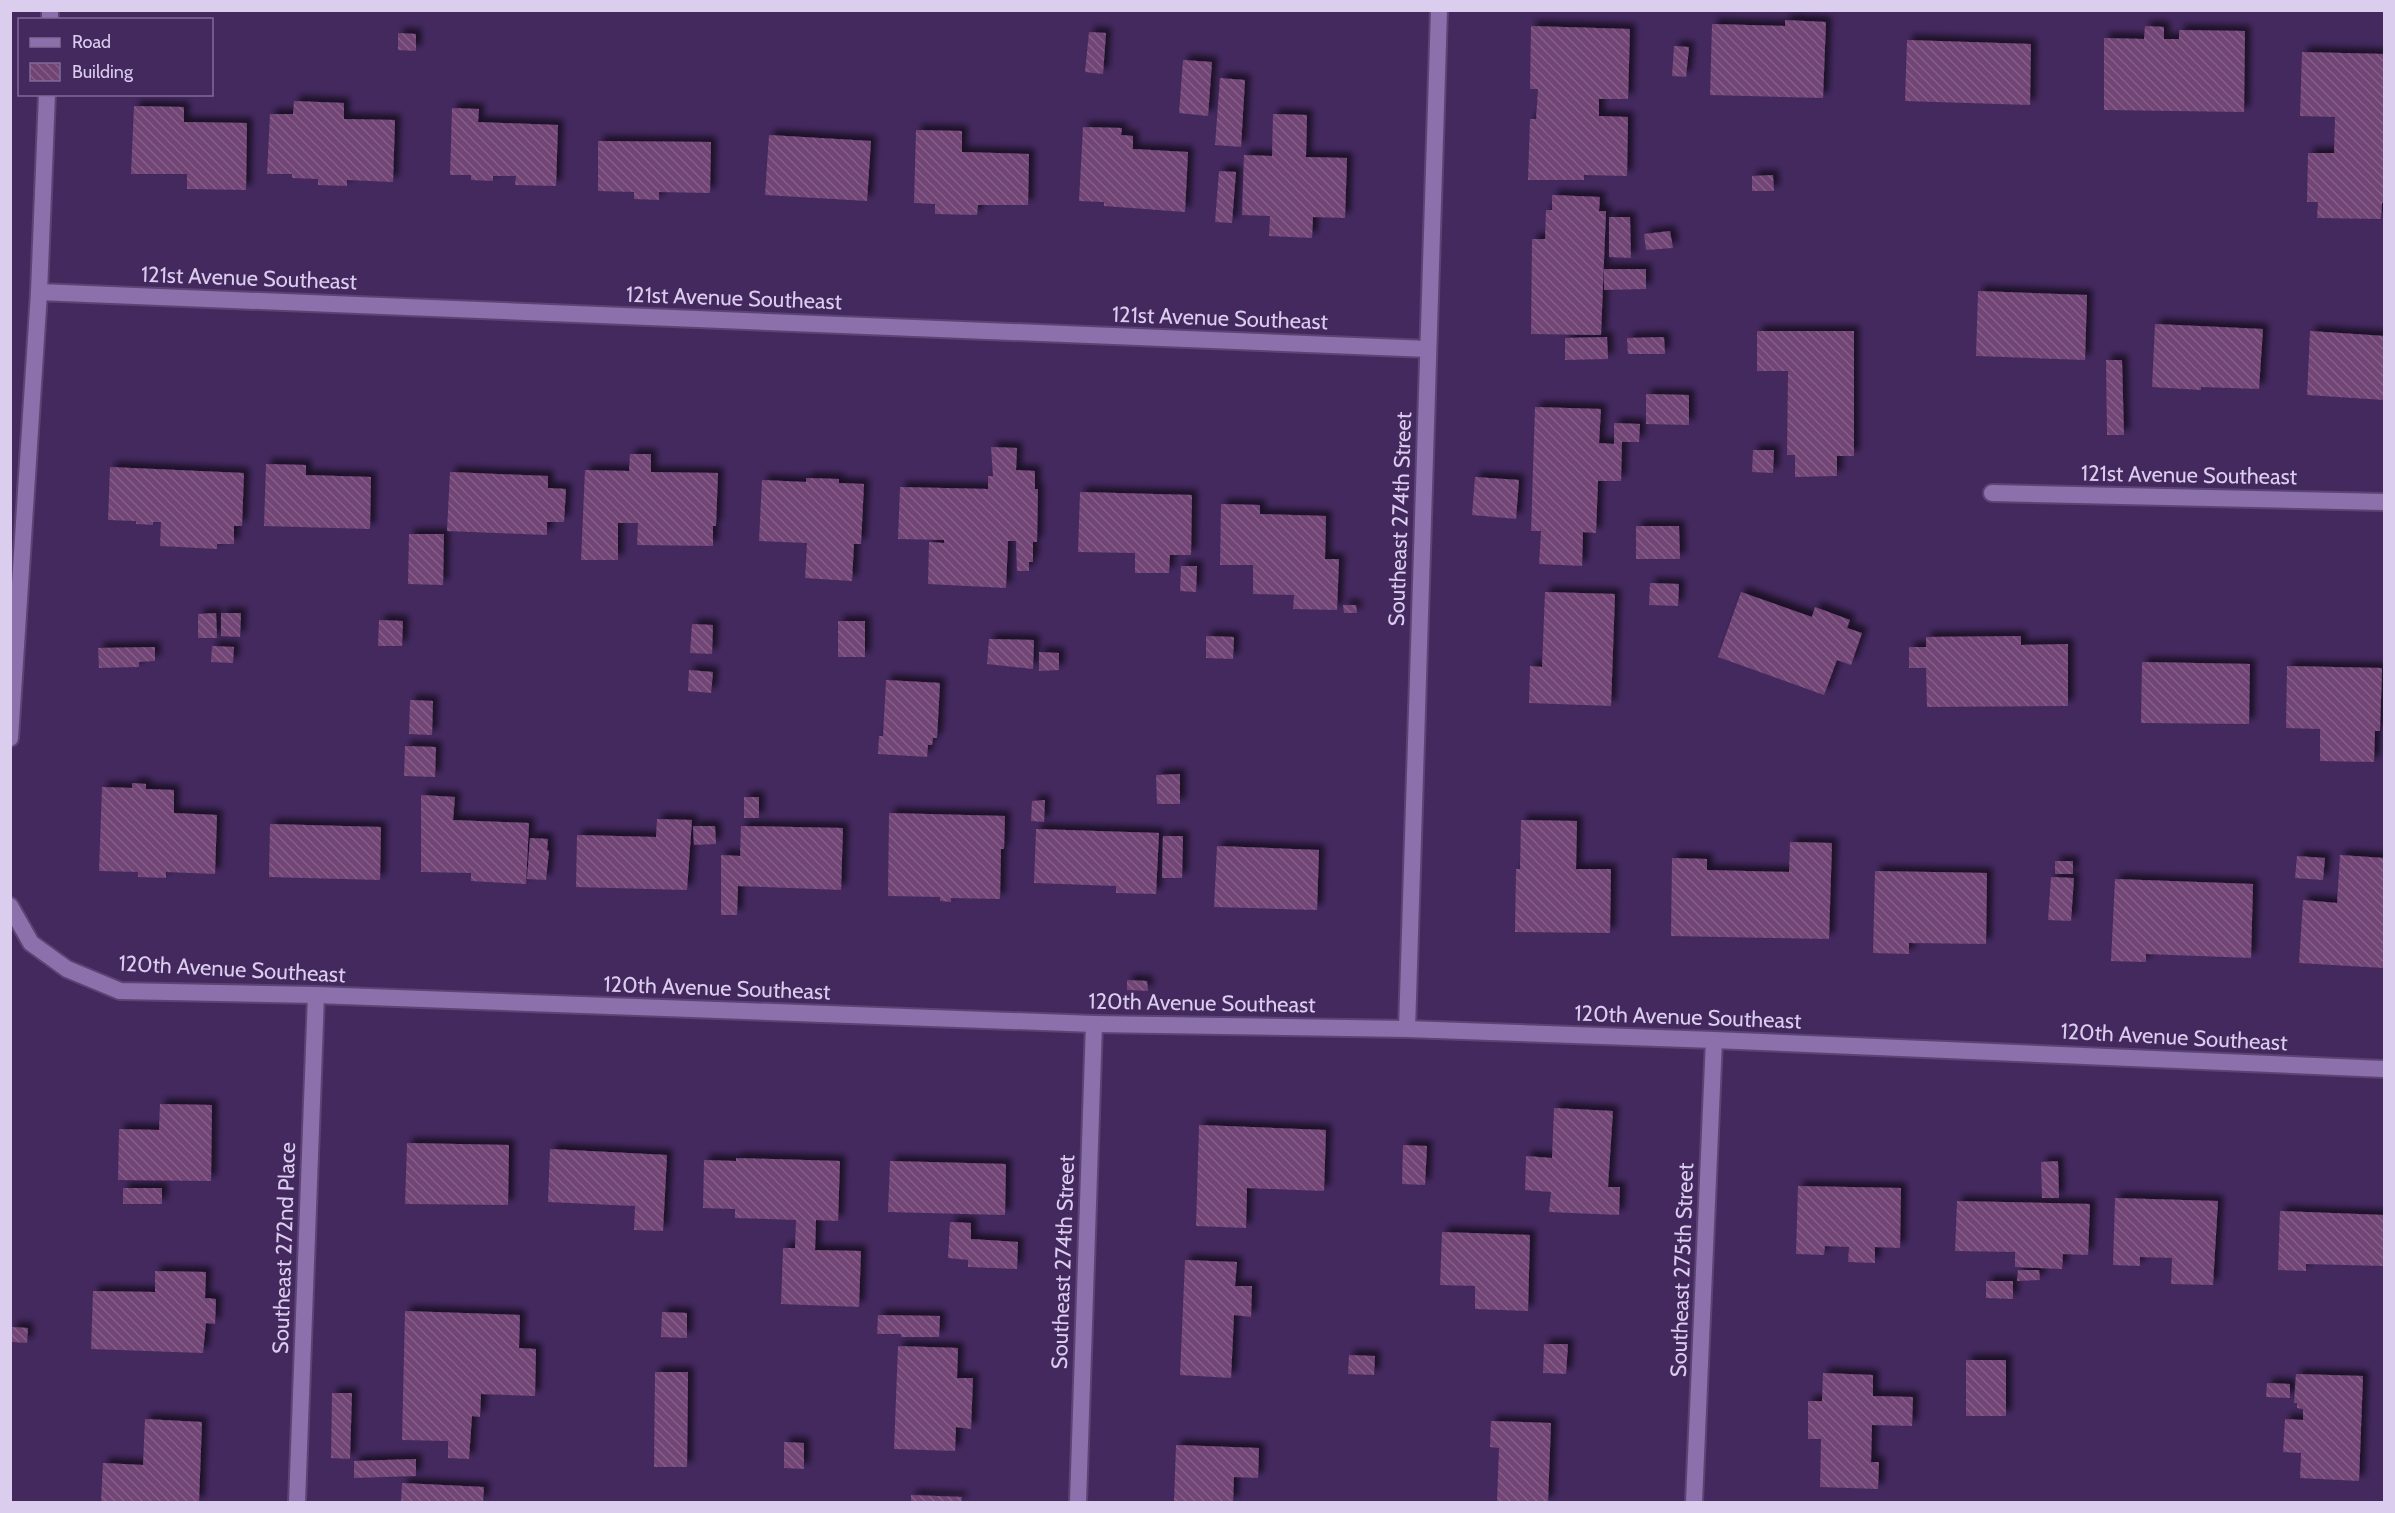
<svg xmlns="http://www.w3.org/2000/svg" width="2395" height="1513" font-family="Cabin,sans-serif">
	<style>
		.building { fill: url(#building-back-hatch); filter: url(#shadow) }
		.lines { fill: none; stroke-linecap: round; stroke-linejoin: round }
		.minor-casing { stroke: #5c4472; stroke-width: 20 }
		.minor { stroke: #8b70ab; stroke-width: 16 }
		.labels { text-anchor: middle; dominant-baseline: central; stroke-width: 4.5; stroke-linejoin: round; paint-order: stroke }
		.street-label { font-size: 22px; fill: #dbcdee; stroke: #44295f }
	</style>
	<defs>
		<pattern id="building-back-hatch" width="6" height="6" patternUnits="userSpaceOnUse" patternTransform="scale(1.5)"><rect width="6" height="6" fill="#714474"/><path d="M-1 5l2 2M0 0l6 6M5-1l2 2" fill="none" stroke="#855e88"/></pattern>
		<filter id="shadow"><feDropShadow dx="5.5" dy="-5.5" stdDeviation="3" flood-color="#0009"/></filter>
	</defs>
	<rect width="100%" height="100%" fill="#44295f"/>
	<g class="building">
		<path d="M 1785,20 L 1826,22 L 1823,98 L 1710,95 L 1712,24 L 1785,26 Z"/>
		<path d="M 1531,26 L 1630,29 L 1628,99 L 1599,99 L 1599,116 L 1628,117 L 1627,176 L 1584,175 L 1584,180 L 1528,180 L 1530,119 L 1536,119 L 1538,89 L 1530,89 Z"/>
		<path d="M 2145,26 L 2164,27 L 2164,39 L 2179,39 L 2179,30 L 2245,31 L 2244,112 L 2104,110 L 2104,38 L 2144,39 Z"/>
		<path d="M 1089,32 L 1106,33 L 1103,74 L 1085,72 Z"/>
		<path d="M 398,33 L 416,34 L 416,51 L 398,50 Z"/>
		<path d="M 1907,40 L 2031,44 L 2030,105 L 1905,101 Z"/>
		<path d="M 1674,46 L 1689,47 L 1686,77 L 1672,76 Z"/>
		<path d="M 2302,52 L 2384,54 L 2384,203 L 2382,203 L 2381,219 L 2317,218 L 2318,202 L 2307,202 L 2308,153 L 2334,153 L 2335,117 L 2300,116 Z"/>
		<path d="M 1183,60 L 1212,62 L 1208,116 L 1179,113 Z"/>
		<path d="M 1220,78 L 1245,80 L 1241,147 L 1215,145 Z"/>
		<path d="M 294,101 L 344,103 L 344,119 L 395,120 L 393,182 L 347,180 L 347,186 L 318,185 L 318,179 L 292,178 L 292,174 L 267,174 L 270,114 L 293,114 Z"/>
		<path d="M 134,106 L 184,107 L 184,122 L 247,123 L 246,190 L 187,189 L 187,174 L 131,174 Z"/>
		<path d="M 452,108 L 479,109 L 478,122 L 558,125 L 556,186 L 515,185 L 516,176 L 493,176 L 493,181 L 471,180 L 471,175 L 450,175 Z"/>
		<path d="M 1273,114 L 1307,115 L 1306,157 L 1347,158 L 1345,218 L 1313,217 L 1312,238 L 1269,236 L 1270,216 L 1242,215 L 1244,155 L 1272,156 Z"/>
		<path d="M 1083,127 L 1122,128 L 1121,135 L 1133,136 L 1133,149 L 1188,152 L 1185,212 L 1104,206 L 1104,202 L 1079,201 Z"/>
		<path d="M 916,130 L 962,131 L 962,152 L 1029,154 L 1028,205 L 978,205 L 977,215 L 935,214 L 935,204 L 914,203 Z"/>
		<path d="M 769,135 L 871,141 L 867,201 L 765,195 Z"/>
		<path d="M 598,141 L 711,142 L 710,193 L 659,192 L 659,200 L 634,199 L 634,192 L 598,191 Z"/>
		<path d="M 1219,171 L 1236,172 L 1232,223 L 1215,222 Z"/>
		<path d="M 1773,175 L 1774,191 L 1752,191 L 1752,176 Z"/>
		<path d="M 1552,195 L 1600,197 L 1599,211 L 1606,211 L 1601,335 L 1531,334 L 1532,239 L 1545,239 L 1546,210 L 1552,210 Z"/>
		<path d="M 1609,217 L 1630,217 L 1631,258 L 1609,257 Z"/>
		<path d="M 1670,231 L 1673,248 L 1646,250 L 1644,234 Z"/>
		<path d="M 1604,269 L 1646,269 L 1646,289 L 1604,290 Z"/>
		<path d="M 1978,291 L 2087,295 L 2085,360 L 1976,356 Z"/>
		<path d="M 2155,324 L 2263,329 L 2259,389 L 2201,387 L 2201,390 L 2152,387 Z"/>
		<path d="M 1757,331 L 1854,331 L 1854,456 L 1837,456 L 1837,476 L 1795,477 L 1795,455 L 1787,455 L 1788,371 L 1757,371 Z"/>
		<path d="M 2310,331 L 2384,336 L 2384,400 L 2307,395 Z"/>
		<path d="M 1607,337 L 1608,359 L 1565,360 L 1565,338 Z"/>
		<path d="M 1664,337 L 1665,354 L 1628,354 L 1627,338 Z"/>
		<path d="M 2106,360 L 2122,360 L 2124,435 L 2107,435 Z"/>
		<path d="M 1646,394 L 1689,395 L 1689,425 L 1646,424 Z"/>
		<path d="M 1535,407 L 1601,409 L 1599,443 L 1614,444 L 1614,423 L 1640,424 L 1639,442 L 1622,442 L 1621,481 L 1598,481 L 1596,533 L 1583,532 L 1582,566 L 1539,564 L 1541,531 L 1531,531 Z"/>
		<path d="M 991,447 L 1017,448 L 1016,470 L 1035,471 L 1035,489 L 1038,489 L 1037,542 L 1033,542 L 1033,562 L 1029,562 L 1029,571 L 1017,571 L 1016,541 L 1008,541 L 1006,588 L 928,584 L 929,542 L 944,543 L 944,540 L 898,539 L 900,487 L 988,489 L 988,476 L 993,476 Z"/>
		<path d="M 1753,450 L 1774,450 L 1773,473 L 1752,472 Z"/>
		<path d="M 630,454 L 651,454 L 651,472 L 718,473 L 716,526 L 713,526 L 713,546 L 637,545 L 638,523 L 618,523 L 618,560 L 581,560 L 585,470 L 629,471 Z"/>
		<path d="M 266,464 L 306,465 L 306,475 L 371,477 L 370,529 L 264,526 Z"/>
		<path d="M 110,467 L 244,473 L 242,526 L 234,526 L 234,544 L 217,544 L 217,549 L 160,546 L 161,522 L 153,522 L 153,525 L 136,524 L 136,521 L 108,520 Z"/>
		<path d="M 450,472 L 548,476 L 548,488 L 566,489 L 564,522 L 547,522 L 547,535 L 447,531 Z"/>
		<path d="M 1475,477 L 1519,480 L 1516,519 L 1472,515 Z"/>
		<path d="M 806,478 L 839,479 L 839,483 L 864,484 L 861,544 L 854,544 L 852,581 L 805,578 L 807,543 L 759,541 L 762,480 L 806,482 Z"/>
		<path d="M 1080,492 L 1192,495 L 1191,555 L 1170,555 L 1169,573 L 1135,573 L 1135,553 L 1078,552 Z"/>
		<path d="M 1221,504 L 1260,505 L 1260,514 L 1326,516 L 1325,559 L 1339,559 L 1337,610 L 1293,609 L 1294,595 L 1253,594 L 1253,565 L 1220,565 Z"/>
		<path d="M 1636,526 L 1679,526 L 1680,559 L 1636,559 Z"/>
		<path d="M 409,534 L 444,534 L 443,585 L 408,584 Z"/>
		<path d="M 1181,566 L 1197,566 L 1196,592 L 1180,591 Z"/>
		<path d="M 1650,583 L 1679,584 L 1678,606 L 1649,605 Z"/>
		<path d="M 1545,592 L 1615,594 L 1611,706 L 1529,703 L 1530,666 L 1542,667 Z"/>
		<path d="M 1741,592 L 1812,617 L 1815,607 L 1850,620 L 1847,628 L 1862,633 L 1851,665 L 1837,660 L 1824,695 L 1718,657 Z"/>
		<path d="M 1343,605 L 1356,605 L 1357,613 L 1344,613 Z"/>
		<path d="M 216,613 L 217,638 L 198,638 L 198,614 Z"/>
		<path d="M 221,613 L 241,613 L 240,637 L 221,636 Z"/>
		<path d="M 379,620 L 403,621 L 402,646 L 378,646 Z"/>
		<rect x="838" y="621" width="27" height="36"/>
		<path d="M 692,624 L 713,625 L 712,654 L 690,653 Z"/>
		<path d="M 1206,636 L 1234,637 L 1233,659 L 1206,658 Z"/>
		<path d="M 2021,636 L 2021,645 L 2068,644 L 2068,706 L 1927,707 L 1926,668 L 1909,668 L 1909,647 L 1926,647 L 1926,637 Z"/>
		<path d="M 989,639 L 1034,640 L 1033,669 L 987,664 Z"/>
		<path d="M 212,646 L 234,647 L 233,663 L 211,662 Z"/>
		<path d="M 155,647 L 155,661 L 139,662 L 139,667 L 99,668 L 98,648 Z"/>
		<path d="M 1039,652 L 1059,653 L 1059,670 L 1039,671 Z"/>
		<path d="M 2142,662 L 2250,664 L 2249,724 L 2141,723 Z"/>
		<path d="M 2287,666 L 2382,668 L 2380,731 L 2375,731 L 2374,762 L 2320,761 L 2320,729 L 2286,728 Z"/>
		<path d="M 689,670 L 713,672 L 711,693 L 688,691 Z"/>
		<path d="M 886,680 L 940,683 L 937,738 L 933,738 L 932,745 L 928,745 L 927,757 L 878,754 L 879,736 L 883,736 Z"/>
		<path d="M 410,700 L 433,701 L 432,735 L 409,734 Z"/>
		<path d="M 405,746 L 436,747 L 435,777 L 404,776 Z"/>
		<path d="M 1180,774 L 1180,804 L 1157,804 L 1156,775 Z"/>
		<path d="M 132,783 L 146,784 L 146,789 L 174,790 L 174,813 L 217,815 L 215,874 L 166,872 L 166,878 L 138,877 L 138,872 L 99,871 L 102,787 L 132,788 Z"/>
		<path d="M 421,795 L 455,797 L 453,820 L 529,823 L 526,884 L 471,881 L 471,873 L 421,872 Z"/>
		<rect x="744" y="797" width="15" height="21"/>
		<path d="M 1045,800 L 1044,822 L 1031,821 L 1032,801 Z"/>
		<path d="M 889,813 L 1005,816 L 1004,849 L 1001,849 L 1000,899 L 951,898 L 951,902 L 940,901 L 940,897 L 888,896 Z"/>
		<path d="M 657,819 L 692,820 L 687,890 L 576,887 L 577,835 L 656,837 Z"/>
		<path d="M 1521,820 L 1577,821 L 1576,869 L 1611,869 L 1610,933 L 1515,932 L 1516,869 L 1520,869 Z"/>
		<path d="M 270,824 L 381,827 L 380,880 L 269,877 Z"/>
		<path d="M 693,826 L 715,826 L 716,844 L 694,845 Z"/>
		<path d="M 741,826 L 843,828 L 841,890 L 738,886 L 737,915 L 721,915 L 721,855 L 740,856 Z"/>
		<path d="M 1036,829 L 1159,833 L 1156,894 L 1116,893 L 1116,886 L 1034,883 Z"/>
		<path d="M 1163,836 L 1183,836 L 1182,878 L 1162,878 Z"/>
		<path d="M 530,838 L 548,839 L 547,850 L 549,851 L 546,880 L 527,879 Z"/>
		<path d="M 1790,842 L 1832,843 L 1829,939 L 1671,936 L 1672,858 L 1707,859 L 1707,870 L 1789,872 Z"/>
		<path d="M 1217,846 L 1319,850 L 1317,910 L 1214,907 Z"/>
		<path d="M 2340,855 L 2384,858 L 2384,968 L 2299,963 L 2303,900 L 2337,903 Z"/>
		<path d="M 2297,856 L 2325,858 L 2323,880 L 2295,878 Z"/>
		<rect x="2055" y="861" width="18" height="13"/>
		<path d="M 1875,871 L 1987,873 L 1986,944 L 1909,943 L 1909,954 L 1873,953 Z"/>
		<path d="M 2051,877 L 2074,878 L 2071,921 L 2048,920 Z"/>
		<path d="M 2115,879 L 2253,884 L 2251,958 L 2146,954 L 2146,962 L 2111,961 Z"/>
		<path d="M 1127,980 L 1147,981 L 1148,991 L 1127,990 Z"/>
		<path d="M 160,1104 L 212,1105 L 211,1181 L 118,1180 L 119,1129 L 159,1130 Z"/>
		<path d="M 1554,1108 L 1613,1111 L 1608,1187 L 1620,1187 L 1619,1215 L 1549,1212 L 1551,1192 L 1525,1190 L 1526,1156 L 1552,1158 Z"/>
		<path d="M 1199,1125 L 1326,1130 L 1324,1191 L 1247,1188 L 1246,1228 L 1196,1226 Z"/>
		<path d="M 407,1143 L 509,1145 L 508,1205 L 405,1204 Z"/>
		<path d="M 1403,1145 L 1427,1146 L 1425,1185 L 1402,1184 Z"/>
		<path d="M 550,1149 L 667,1155 L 663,1231 L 634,1230 L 635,1206 L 548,1202 Z"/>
		<path d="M 736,1158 L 840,1161 L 838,1221 L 816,1220 L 815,1250 L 861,1251 L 859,1307 L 781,1304 L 783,1248 L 795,1248 L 796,1220 L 735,1218 L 735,1209 L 703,1208 L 704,1160 L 736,1161 Z"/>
		<path d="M 890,1161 L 1006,1164 L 1005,1215 L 888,1212 Z"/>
		<path d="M 2058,1161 L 2059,1198 L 2042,1198 L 2041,1162 Z"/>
		<path d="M 1798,1186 L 1901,1188 L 1900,1248 L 1875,1247 L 1875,1263 L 1848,1262 L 1849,1247 L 1825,1246 L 1824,1255 L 1796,1254 Z"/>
		<rect x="123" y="1188" width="39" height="16"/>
		<path d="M 2115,1198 L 2218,1201 L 2213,1285 L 2171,1284 L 2172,1258 L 2140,1257 L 2140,1266 L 2113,1265 Z"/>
		<path d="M 1957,1201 L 2090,1204 L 2088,1255 L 2063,1254 L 2062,1269 L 2015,1267 L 2015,1252 L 1955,1251 Z"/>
		<path d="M 2280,1211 L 2384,1215 L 2384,1266 L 2306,1264 L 2306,1271 L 2278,1270 Z"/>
		<path d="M 950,1222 L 971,1223 L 971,1239 L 1018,1242 L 1017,1269 L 968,1267 L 968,1260 L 948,1258 Z"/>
		<path d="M 1442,1232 L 1530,1235 L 1528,1311 L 1475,1309 L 1475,1286 L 1440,1285 Z"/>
		<path d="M 1185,1260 L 1237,1262 L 1235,1286 L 1252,1286 L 1251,1317 L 1234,1315 L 1231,1378 L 1180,1375 Z"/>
		<path d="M 2018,1270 L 2039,1270 L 2040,1280 L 2017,1281 Z"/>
		<path d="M 155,1271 L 206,1272 L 205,1298 L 216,1299 L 215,1324 L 206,1323 L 203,1353 L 91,1349 L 93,1291 L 155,1292 Z"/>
		<path d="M 1986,1281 L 2013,1281 L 2013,1299 L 1986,1298 Z"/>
		<path d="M 405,1311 L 520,1315 L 519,1348 L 536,1349 L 535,1396 L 481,1394 L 480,1417 L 472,1416 L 469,1459 L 448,1458 L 448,1441 L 402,1440 Z"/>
		<path d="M 662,1312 L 687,1313 L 687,1338 L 661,1337 Z"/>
		<path d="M 878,1315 L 940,1316 L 939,1337 L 901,1337 L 901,1334 L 877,1334 Z"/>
		<path d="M 12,1327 L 28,1328 L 27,1343 L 11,1342 Z"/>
		<path d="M 1544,1344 L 1568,1344 L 1566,1374 L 1543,1373 Z"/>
		<path d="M 898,1346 L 958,1348 L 957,1378 L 973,1378 L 971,1429 L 956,1427 L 955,1451 L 894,1449 Z"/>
		<path d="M 1349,1355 L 1375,1356 L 1374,1375 L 1348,1374 Z"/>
		<rect x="1966" y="1360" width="40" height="56"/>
		<path d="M 655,1372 L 688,1372 L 687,1467 L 654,1467 Z"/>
		<path d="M 1823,1373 L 1873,1375 L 1873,1396 L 1913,1397 L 1912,1426 L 1872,1425 L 1871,1462 L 1879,1462 L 1878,1489 L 1820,1487 L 1821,1439 L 1808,1439 L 1808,1401 L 1822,1401 Z"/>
		<path d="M 2296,1374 L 2363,1376 L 2359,1481 L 2300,1478 L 2301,1453 L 2283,1452 L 2285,1419 L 2303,1420 L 2303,1409 L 2297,1408 L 2297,1403 L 2294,1403 Z"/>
		<path d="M 2267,1383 L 2290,1384 L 2290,1398 L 2266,1397 Z"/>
		<path d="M 332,1393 L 352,1393 L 350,1459 L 331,1458 Z"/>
		<path d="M 145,1419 L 202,1422 L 199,1502 L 101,1502 L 103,1463 L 143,1465 Z"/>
		<path d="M 1491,1421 L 1551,1423 L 1548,1502 L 1497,1502 L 1499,1448 L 1490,1447 Z"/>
		<path d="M 784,1442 L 804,1443 L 804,1469 L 784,1468 Z"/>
		<path d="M 1176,1445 L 1259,1448 L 1258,1478 L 1234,1477 L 1233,1502 L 1174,1502 Z"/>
		<path d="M 416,1459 L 416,1476 L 354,1478 L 354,1461 Z"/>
		<path d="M 402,1483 L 484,1487 L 483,1502 L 401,1502 Z"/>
		<path d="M 911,1495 L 962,1497 L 961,1502 L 911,1502 Z"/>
	</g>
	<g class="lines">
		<g class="minor-casing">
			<g id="minor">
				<path d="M 50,20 L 50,10"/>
				<path d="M 39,292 L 1428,349"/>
				<path d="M 1992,493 L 2384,502"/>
				<path d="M 10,738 L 39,292 L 47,94"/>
				<path d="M 10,906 L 31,943 L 67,969 L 120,991 L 316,995 L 1094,1024 L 1407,1029 L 1714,1040 L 2384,1069"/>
				<path d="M 1407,1029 L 1439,10"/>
				<path d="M 297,1502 L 316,995"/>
				<path d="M 1078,1502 L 1094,1024"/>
				<path d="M 1694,1502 L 1714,1040"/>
			</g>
		</g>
		<use href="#minor" class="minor"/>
	</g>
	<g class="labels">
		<g class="street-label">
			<text transform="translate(249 278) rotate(2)">121st Avenue Southeast</text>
			<text transform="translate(734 298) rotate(2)">121st Avenue Southeast</text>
			<text transform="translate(1220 318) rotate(2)">121st Avenue Southeast</text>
			<text transform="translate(2189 475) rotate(1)">121st Avenue Southeast</text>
			<text transform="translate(1400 519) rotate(-88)">Southeast 274th Street</text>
			<text transform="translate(232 969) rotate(3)">120th Avenue Southeast</text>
			<text transform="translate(717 988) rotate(2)">120th Avenue Southeast</text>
			<text transform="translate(1202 1003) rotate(1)">120th Avenue Southeast</text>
			<text transform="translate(1688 1017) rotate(2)">120th Avenue Southeast</text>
			<text transform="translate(2174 1037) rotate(3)">120th Avenue Southeast</text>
			<text transform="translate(284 1248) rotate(-88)">Southeast 272nd Place</text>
			<text transform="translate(1063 1262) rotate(-88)">Southeast 274th Street</text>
			<text transform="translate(1682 1270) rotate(-88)">Southeast 275th Street</text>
		</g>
	</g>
	<rect width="2395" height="1513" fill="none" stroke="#dbcdee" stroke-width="24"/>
	<rect x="18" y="18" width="195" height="78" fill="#44295f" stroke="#806b98" stroke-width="1.5"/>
	<rect x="30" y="38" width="30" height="9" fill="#8b70ab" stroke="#806b98" stroke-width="1.5"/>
	<text x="72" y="48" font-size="18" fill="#dbcdee">Road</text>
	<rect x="30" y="63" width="30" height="18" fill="url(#building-back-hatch)" stroke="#806b98" stroke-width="1.5"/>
	<text x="72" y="78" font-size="18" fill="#dbcdee">Building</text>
</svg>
